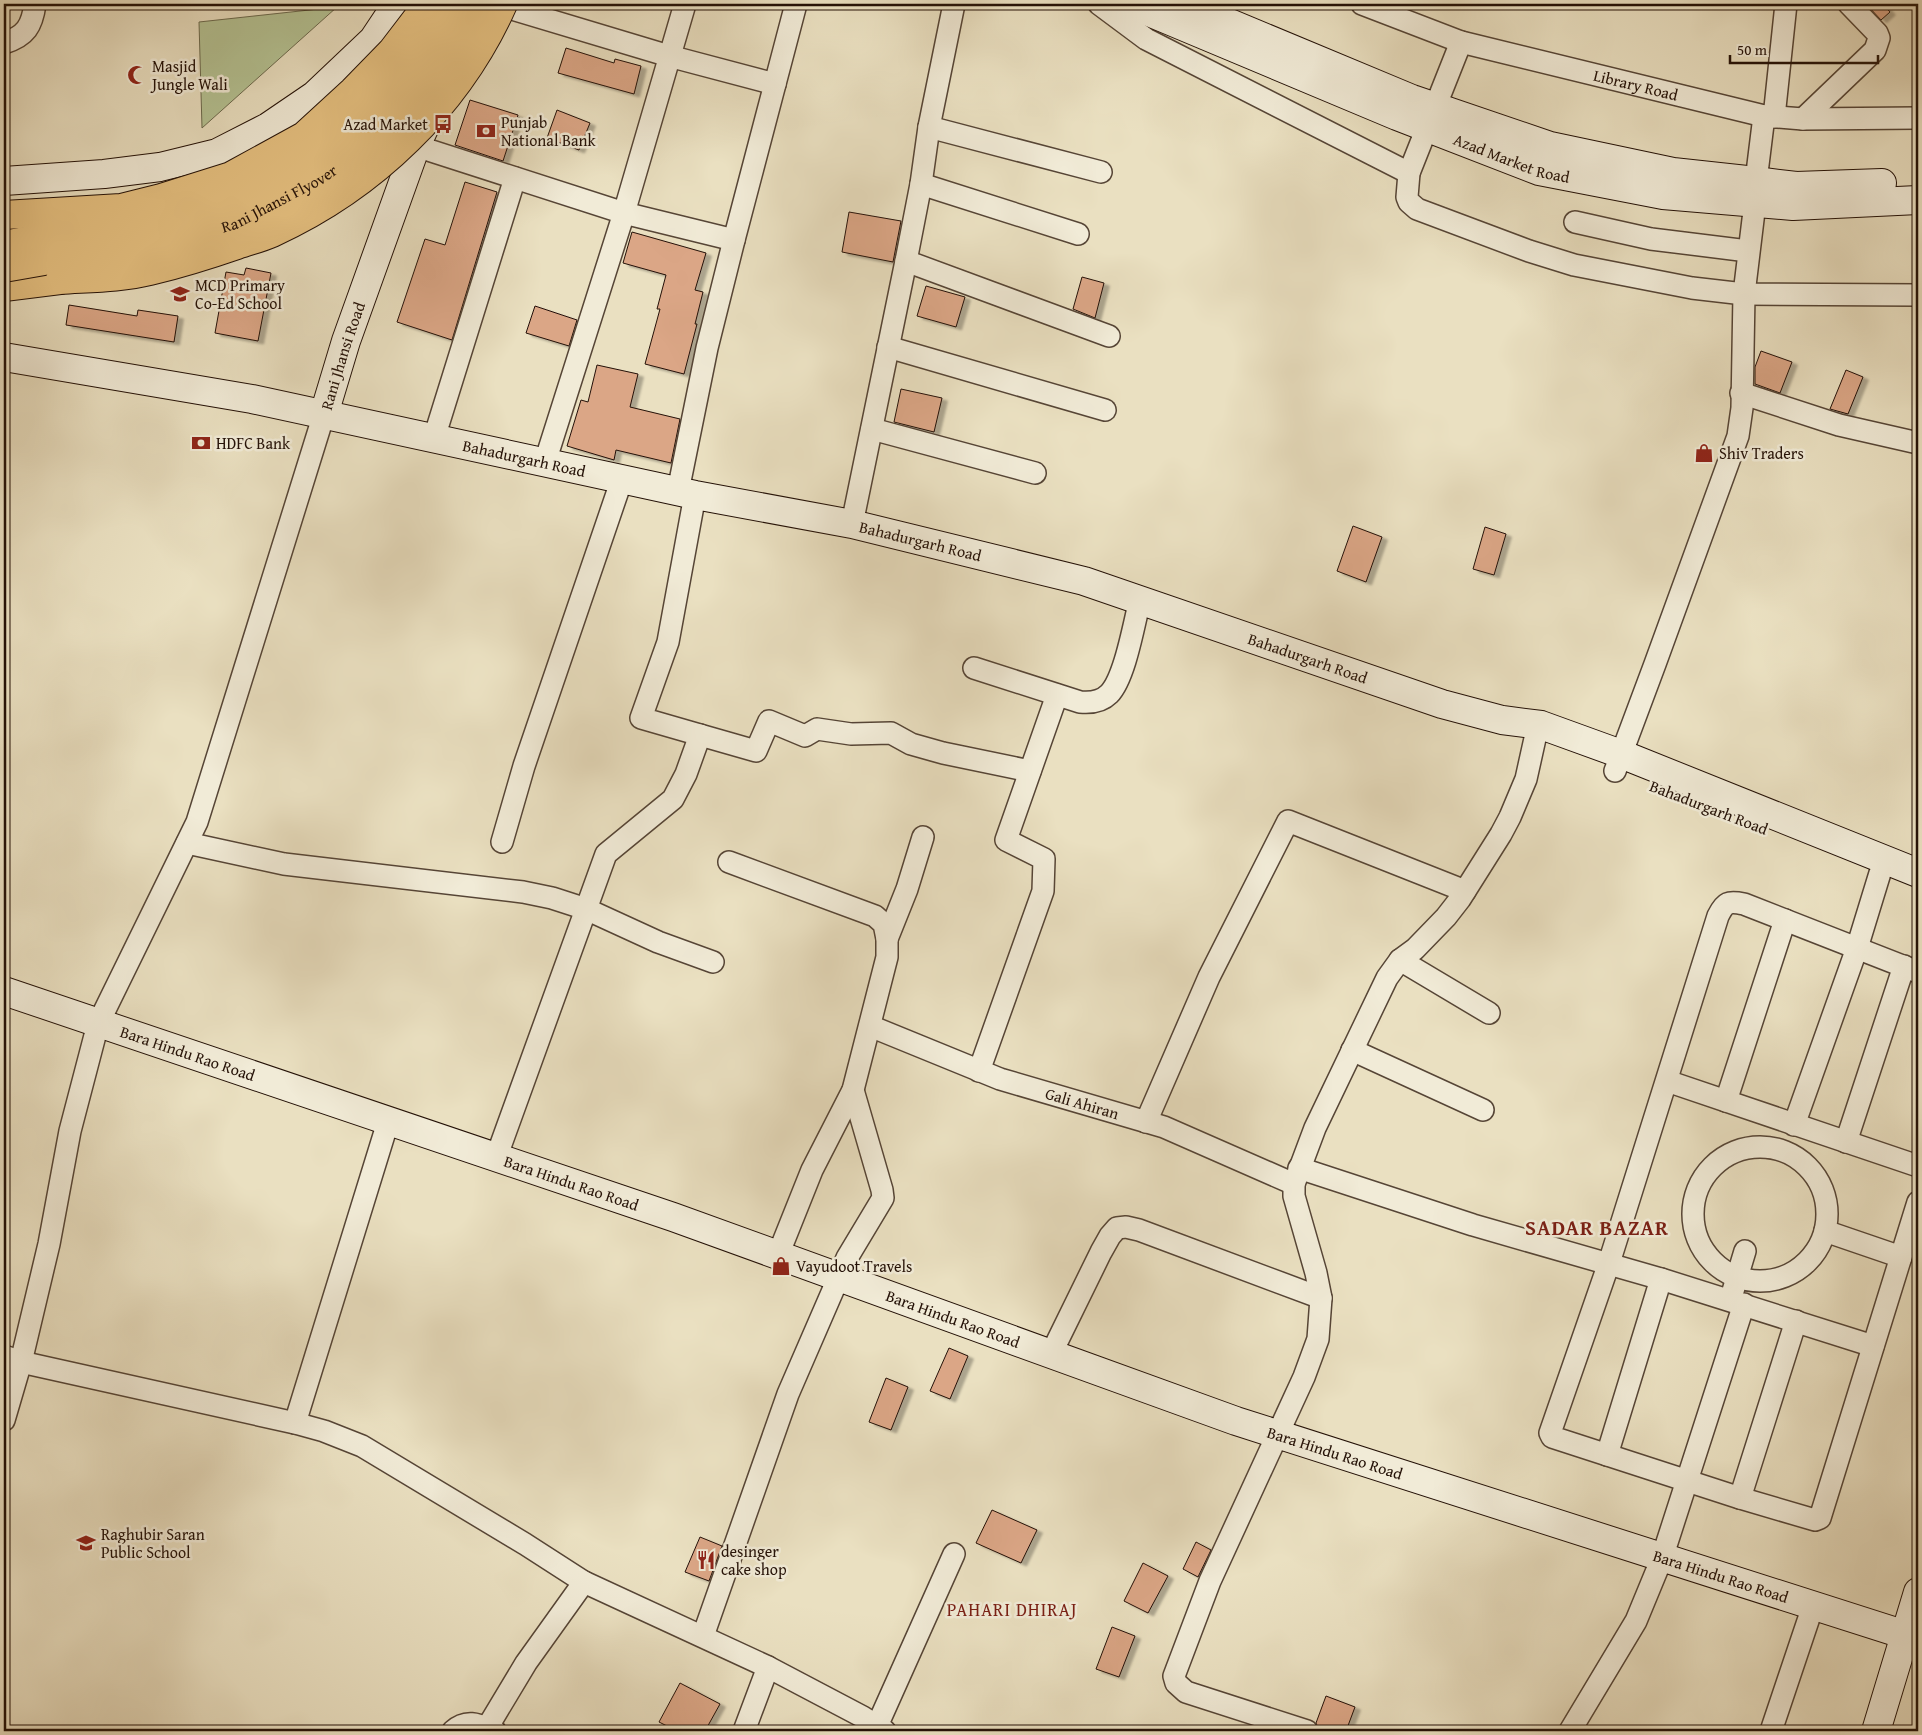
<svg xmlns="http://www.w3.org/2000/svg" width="1922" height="1735" font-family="'Gentium Book Plus',serif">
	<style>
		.green { fill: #b5c394; stroke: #6c6a4e }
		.building { fill: #dba686; stroke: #241107; filter: url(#shadow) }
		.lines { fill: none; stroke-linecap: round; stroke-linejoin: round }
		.street-casing { stroke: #564536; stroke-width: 24 }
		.secondary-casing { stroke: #241107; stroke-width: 30 }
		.primary-casing { stroke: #241107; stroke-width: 30 }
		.street { stroke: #f1ebd7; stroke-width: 21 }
		.secondary { stroke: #f1ebd7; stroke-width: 28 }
		.primary { stroke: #e5c080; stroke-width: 28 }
		.primary-bridge-casing { stroke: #241107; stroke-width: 30; stroke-linecap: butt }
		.primary-bridge { stroke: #e5c080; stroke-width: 28 }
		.labels { text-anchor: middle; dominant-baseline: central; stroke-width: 5; stroke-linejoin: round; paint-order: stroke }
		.poi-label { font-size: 16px; fill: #241107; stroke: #f1ebd7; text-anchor: start }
		.street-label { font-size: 16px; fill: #241107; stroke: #f1ebd7 }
		.neighbourhood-label { font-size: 18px; letter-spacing: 1px; fill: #7a1f14; stroke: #f1ebd7 }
		.district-label { font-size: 21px; font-weight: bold; letter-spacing: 1px; fill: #7a1f14; stroke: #f1ebd7 }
	</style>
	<defs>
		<filter id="shadow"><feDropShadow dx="5.5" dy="3" stdDeviation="1" flood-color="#0004"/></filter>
	</defs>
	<rect width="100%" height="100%" fill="#eae0c1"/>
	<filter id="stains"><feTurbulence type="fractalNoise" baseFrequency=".004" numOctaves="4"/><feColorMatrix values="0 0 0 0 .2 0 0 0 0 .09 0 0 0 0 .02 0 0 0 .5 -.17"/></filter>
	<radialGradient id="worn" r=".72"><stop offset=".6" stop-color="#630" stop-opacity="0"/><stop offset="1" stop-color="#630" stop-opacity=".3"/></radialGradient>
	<path class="green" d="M 337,7 L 202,128 L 199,22 Z"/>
	<g class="building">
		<path d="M 1866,4 L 1883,4 L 1890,12 L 1881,20 Z"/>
		<path d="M 566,48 L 614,63 L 615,59 L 641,66 L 634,94 L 558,73 Z"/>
		<path d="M 470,100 L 518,115 L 503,161 L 455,145 Z"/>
		<path d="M 557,110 L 590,123 L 579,150 L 547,138 Z"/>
		<path d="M 465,182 L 497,192 L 452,340 L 397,322 L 425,239 L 445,245 Z"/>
		<path d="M 849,212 L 901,221 L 893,262 L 842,252 Z"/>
		<path d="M 632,232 L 706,253 L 695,290 L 703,292 L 695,324 L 697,324 L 684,374 L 645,364 L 660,309 L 657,309 L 666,275 L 623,263 Z"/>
		<path d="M 246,268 L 271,273 L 258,341 L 215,333 L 226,272 L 244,275 Z"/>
		<path d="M 1082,277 L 1104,283 L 1095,318 L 1073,309 Z"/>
		<path d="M 926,286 L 965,297 L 956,327 L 917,316 Z"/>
		<path d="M 69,305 L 137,316 L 138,310 L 178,316 L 174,342 L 66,325 Z"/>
		<path d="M 535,306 L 577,320 L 569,346 L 526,333 Z"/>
		<path d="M 1761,351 L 1792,362 L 1780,393 L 1755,384 L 1755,367 Z"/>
		<path d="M 597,365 L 638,374 L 630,407 L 680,419 L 671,463 L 616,450 L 614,460 L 567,446 L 581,400 L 588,402 Z"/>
		<path d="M 1846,370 L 1863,377 L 1848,414 L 1830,409 Z"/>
		<path d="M 901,389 L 942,398 L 934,432 L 894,422 Z"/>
		<path d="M 1353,526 L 1382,537 L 1366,582 L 1337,571 Z"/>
		<path d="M 1485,527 L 1506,534 L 1494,575 L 1473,569 Z"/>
		<path d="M 949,1348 L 968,1356 L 950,1399 L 930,1391 Z"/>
		<path d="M 886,1378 L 908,1387 L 891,1430 L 869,1422 Z"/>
		<path d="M 992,1510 L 1037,1530 L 1021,1563 L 976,1543 Z"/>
		<path d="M 700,1537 L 722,1546 L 709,1581 L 685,1572 Z"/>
		<path d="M 1196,1542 L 1211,1550 L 1198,1577 L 1183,1569 Z"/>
		<path d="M 1143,1563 L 1168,1576 L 1148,1613 L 1124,1601 Z"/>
		<path d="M 1112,1627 L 1135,1636 L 1119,1677 L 1096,1669 Z"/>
		<path d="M 680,1683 L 720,1704 L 705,1731 L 677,1731 L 659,1722 Z"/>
		<path d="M 1326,1696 L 1355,1707 L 1346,1731 L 1319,1731 L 1316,1723 Z"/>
	</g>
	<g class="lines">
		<g class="street-casing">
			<g id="street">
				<path d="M 1099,4 L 1146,39 L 1409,173"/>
				<path id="s1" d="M 1362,4 L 1461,42 L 1764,116 L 1803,119 L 1918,118"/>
				<path d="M 499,5 L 669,56 L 775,84"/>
				<path d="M 1461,42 L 1409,173 L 1407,197 L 1409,202 L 1417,209 L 1529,251 L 1574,265 L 1692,288 L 1744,294 L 1918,295"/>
				<path d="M 4,43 C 26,36 32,26 35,4"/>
				<path d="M 1774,117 L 1786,4"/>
				<path d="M 1803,119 L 1875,50 L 1879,38 L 1877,33 L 1849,4"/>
				<path d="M 929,127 L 1101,172"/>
				<path d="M 416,146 L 624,213 L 734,240"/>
				<path d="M 1756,181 L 1764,116"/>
				<path d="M 921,184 L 1078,234"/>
				<path d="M 1575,222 L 1651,239 L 1748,251"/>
				<path d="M 906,261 L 1109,336"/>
				<path d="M 888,347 L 1105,410"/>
				<path d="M 1741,393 L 1839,425 L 1918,443"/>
				<path d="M 872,429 L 1035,473"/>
				<path d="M 434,438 L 515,178"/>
				<path d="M 545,462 L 624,213 L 685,4"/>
				<path d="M 678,491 L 707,348 L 734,240 L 796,4"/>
				<path d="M 852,524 L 906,261 L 921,184 L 929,127 L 954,4"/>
				<path d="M 974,668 L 1080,702 C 1090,703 1101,702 1109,694 C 1125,678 1134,623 1140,600"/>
				<path d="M 700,735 L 756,751 L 769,721 L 805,736 L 817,729 L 851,734 L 891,733 L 911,744 L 943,753 L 1030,771"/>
				<path d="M 1615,771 L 1655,664 L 1738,436 L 1742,408 L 1744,294 L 1755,203"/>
				<path d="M 502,842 L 524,766 L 622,479"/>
				<path d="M 187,843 L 284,864 L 523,892 L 552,898 L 586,909 L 658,942 L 713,962"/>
				<path d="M 729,862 L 875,916 L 884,924 L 887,939 L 887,957 L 853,1090 L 812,1170 L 778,1255"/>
				<path d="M 887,939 L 907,889 L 923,837"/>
				<path d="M 1400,960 L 1489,1013"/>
				<path d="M 1918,972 L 1744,904 C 1728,901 1725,902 1718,916 L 1609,1263 L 1550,1433 L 1552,1437 L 1740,1498 L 1815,1520 L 1820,1518 L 1918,1202"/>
				<path id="s2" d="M 870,1026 L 1000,1079 L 1164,1127 L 1294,1184"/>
				<path d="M 1352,1050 L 1483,1110"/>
				<path d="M 979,1071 L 1043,891 L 1044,859 L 1006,840 L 1057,695"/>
				<path d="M 1667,1081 L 1918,1166"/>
				<path d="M 1726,1101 L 1785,920"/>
				<path d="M 1146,1122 L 1209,977 L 1288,821 L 1465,891"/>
				<path d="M 1794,1125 L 1857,948 L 1880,873"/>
				<path d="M 1846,1142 L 1904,966"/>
				<circle cx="1760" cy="1214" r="67"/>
				<path d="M 496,1158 L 606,854 L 673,799 L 686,774 L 700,735 L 641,718 L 668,642 L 695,495"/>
				<path d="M 1299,1168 L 1473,1225 L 1661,1279 L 1873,1346"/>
				<path d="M 1825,1231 L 1901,1257"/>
				<path d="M 1733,1291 L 1745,1251"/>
				<path d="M 1051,1354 L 1101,1252 L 1110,1236 L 1117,1228 L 1126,1227 L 1139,1230 L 1321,1298"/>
				<path d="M 4,1356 L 21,1362 L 295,1423 L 324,1431 L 362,1446 L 525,1544 L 584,1582 L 768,1667 L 863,1717 L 885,1731"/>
				<path d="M 4,1420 L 21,1362 L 49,1244 L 70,1131 L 98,1024 L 197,822 L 324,414"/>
				<path d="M 295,1423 L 388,1122"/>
				<path d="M 1607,1455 L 1661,1279"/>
				<path d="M 1740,1498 L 1796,1321"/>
				<path d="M 703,1636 L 788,1394 L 847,1258 L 883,1198 L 882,1190 L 853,1090"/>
				<path d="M 877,1726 L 954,1554"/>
				<path d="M 487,1728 L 526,1663 L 584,1582"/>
				<path d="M 453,1731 C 467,1718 480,1725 495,1731"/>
				<path d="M 744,1731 L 768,1667"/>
				<path d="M 1307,1731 L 1186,1692 L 1176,1683 L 1174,1676 L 1210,1581 L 1304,1377 L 1318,1339 L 1321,1298 L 1316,1273 L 1294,1196 L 1294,1184 L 1315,1128 L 1387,978 L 1400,960 L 1415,949 L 1446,917 L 1460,899 L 1501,834 L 1510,817 L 1526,779 L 1538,725"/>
				<path d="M 1570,1731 L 1636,1621 L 1662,1558 L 1744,1304"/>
				<path d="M 1771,1731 L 1813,1606"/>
			</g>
		</g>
		<g class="secondary-casing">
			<g id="secondary">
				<path id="s3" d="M 1130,4 L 1397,116 L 1539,171 L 1663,195 L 1793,206 L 1918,200"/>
				<path d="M 1184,4 L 1412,99 L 1550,146 L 1673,172 L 1756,181 L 1796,186 L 1882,183"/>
				<path d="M 4,181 L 104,174 L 160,167 L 217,153 L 268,127 L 315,95 L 373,40 L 397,4"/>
				<path id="s4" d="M 4,357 L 252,399 L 695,495 L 852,524 L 1084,581 L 1442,704 L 1502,720 L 1541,725 L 1621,754 L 1918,873"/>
				<path id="s5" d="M 324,414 L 346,341 L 416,146 L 428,120"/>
				<path id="s6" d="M 4,991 L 673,1217 L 1236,1421 L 1918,1639"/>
				<path d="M 1876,1731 L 1918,1592"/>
			</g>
		</g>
		<g class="primary-casing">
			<path id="primary" d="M 4,287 L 60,280"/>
		</g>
		<use href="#street" class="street"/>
		<use href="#secondary" class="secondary"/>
		<use href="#primary" class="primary"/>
		<g class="primary-bridge-casing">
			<g id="primary-bridge">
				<path d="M 4,215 L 121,208 L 161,198 L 231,176 L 304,136 L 353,91 L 392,51 L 428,4"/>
				<path d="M 4,245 L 62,234 L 148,225 L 221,202 L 305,161 L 393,89 L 440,23 L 452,4"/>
				<path id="s7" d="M 4,268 L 67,257 L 153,247 L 235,223 L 321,178 L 368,144 L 412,104 L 453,50 L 482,4"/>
				<path d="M 60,280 C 90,278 121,278 150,271 C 179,264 208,255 237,245 C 248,241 261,238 272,233 C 373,187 458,105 503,4"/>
			</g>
		</g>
		<use href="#primary-bridge" class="primary-bridge"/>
	</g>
	<defs>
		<g id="mosque-bare" transform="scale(1.5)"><path d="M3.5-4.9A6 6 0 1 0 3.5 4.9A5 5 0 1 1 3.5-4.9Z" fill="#8f2418" stroke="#f1ebd7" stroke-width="2.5" paint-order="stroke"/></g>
		<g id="bus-bare" transform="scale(1.5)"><path d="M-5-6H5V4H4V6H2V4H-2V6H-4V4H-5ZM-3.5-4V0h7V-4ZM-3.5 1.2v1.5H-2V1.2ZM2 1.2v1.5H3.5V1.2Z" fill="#8f2418" stroke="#f1ebd7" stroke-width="2.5" paint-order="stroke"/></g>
		<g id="bank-bare" transform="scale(1.5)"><path d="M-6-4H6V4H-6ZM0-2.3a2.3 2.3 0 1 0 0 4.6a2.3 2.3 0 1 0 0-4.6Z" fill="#8f2418" stroke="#f1ebd7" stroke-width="2.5" paint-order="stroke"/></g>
		<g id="school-bare" transform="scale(1.5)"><path d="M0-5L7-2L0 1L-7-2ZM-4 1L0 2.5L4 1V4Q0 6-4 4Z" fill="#8f2418" stroke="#f1ebd7" stroke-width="2.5" paint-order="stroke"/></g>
		<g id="shop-bare" transform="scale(1.5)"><path d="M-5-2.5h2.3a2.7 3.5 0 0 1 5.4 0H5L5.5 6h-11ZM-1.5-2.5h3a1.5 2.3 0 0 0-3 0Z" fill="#8f2418" stroke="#f1ebd7" stroke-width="2.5" paint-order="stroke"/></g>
		<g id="restaurant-bare" transform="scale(1.5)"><path d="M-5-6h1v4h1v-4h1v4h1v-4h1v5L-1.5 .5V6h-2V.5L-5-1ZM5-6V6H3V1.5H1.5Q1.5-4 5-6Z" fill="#8f2418" stroke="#f1ebd7" stroke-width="2.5" paint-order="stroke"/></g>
	</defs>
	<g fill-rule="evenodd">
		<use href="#mosque-bare" x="137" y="75"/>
		<use href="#bus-bare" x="443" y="124"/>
		<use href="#bank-bare" x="486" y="131"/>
		<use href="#school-bare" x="180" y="294"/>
		<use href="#bank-bare" x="201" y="443"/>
		<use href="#shop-bare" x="1704" y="453"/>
		<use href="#shop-bare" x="781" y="1266"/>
		<use href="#school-bare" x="86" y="1543"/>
		<use href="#restaurant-bare" x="706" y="1560"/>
	</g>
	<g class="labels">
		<g class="poi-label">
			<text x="152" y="66">Masjid<tspan x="152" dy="18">Jungle Wali</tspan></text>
			<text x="501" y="122">Punjab<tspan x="501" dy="18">National Bank</tspan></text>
			<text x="428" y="124" text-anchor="end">Azad Market</text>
			<text x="195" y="285">MCD Primary<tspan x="195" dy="18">Co-Ed School</tspan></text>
			<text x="216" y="443">HDFC Bank</text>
			<text x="1719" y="453">Shiv Traders</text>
			<text x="796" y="1266">Vayudoot Travels</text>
			<text x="101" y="1534">Raghubir Saran<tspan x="101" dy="18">Public School</tspan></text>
			<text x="721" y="1551">desinger<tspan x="721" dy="18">cake shop</tspan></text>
		</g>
		<g class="street-label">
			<text stroke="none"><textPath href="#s1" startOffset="286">Library Road</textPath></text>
			<text stroke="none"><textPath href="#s3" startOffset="412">Azad Market Road</textPath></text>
			<text stroke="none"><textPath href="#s7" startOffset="286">Rani Jhansi Flyover</textPath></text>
			<text stroke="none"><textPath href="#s5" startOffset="61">Rani Jhansi Road</textPath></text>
			<text stroke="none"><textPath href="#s4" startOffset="530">Bahadurgarh Road</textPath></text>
			<text stroke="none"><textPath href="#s4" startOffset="935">Bahadurgarh Road</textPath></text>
			<text stroke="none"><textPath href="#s4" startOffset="1340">Bahadurgarh Road</textPath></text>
			<text transform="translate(1709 807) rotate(21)">Bahadurgarh Road</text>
			<text stroke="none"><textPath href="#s6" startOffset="194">Bara Hindu Rao Road</textPath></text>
			<text stroke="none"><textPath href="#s2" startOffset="226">Gali Ahiran</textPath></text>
			<text stroke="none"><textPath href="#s6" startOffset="599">Bara Hindu Rao Road</textPath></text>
			<text stroke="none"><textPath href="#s6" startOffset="1004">Bara Hindu Rao Road</textPath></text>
			<text stroke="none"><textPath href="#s6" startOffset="1409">Bara Hindu Rao Road</textPath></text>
			<text stroke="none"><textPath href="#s6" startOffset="1814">Bara Hindu Rao Road</textPath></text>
		</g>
		<g class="neighbourhood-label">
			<text x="1012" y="1609">PAHARI DHIRAJ</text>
		</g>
		<g class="district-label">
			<text x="1597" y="1227">SADAR BAZAR</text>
		</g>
	</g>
	<rect width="1922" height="1735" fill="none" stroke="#eae0c1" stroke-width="20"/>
	<rect x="5" y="5" width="1912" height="1725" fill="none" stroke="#241107" stroke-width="2.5"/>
	<rect x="10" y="10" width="1902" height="1715" fill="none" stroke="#241107"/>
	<path d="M1730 55v8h148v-8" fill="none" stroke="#241107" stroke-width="2.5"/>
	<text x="1737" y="55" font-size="15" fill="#241107" stroke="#f1ebd7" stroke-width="4" paint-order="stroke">50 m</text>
	<rect width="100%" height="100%" filter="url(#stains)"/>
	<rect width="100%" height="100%" fill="url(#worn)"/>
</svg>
